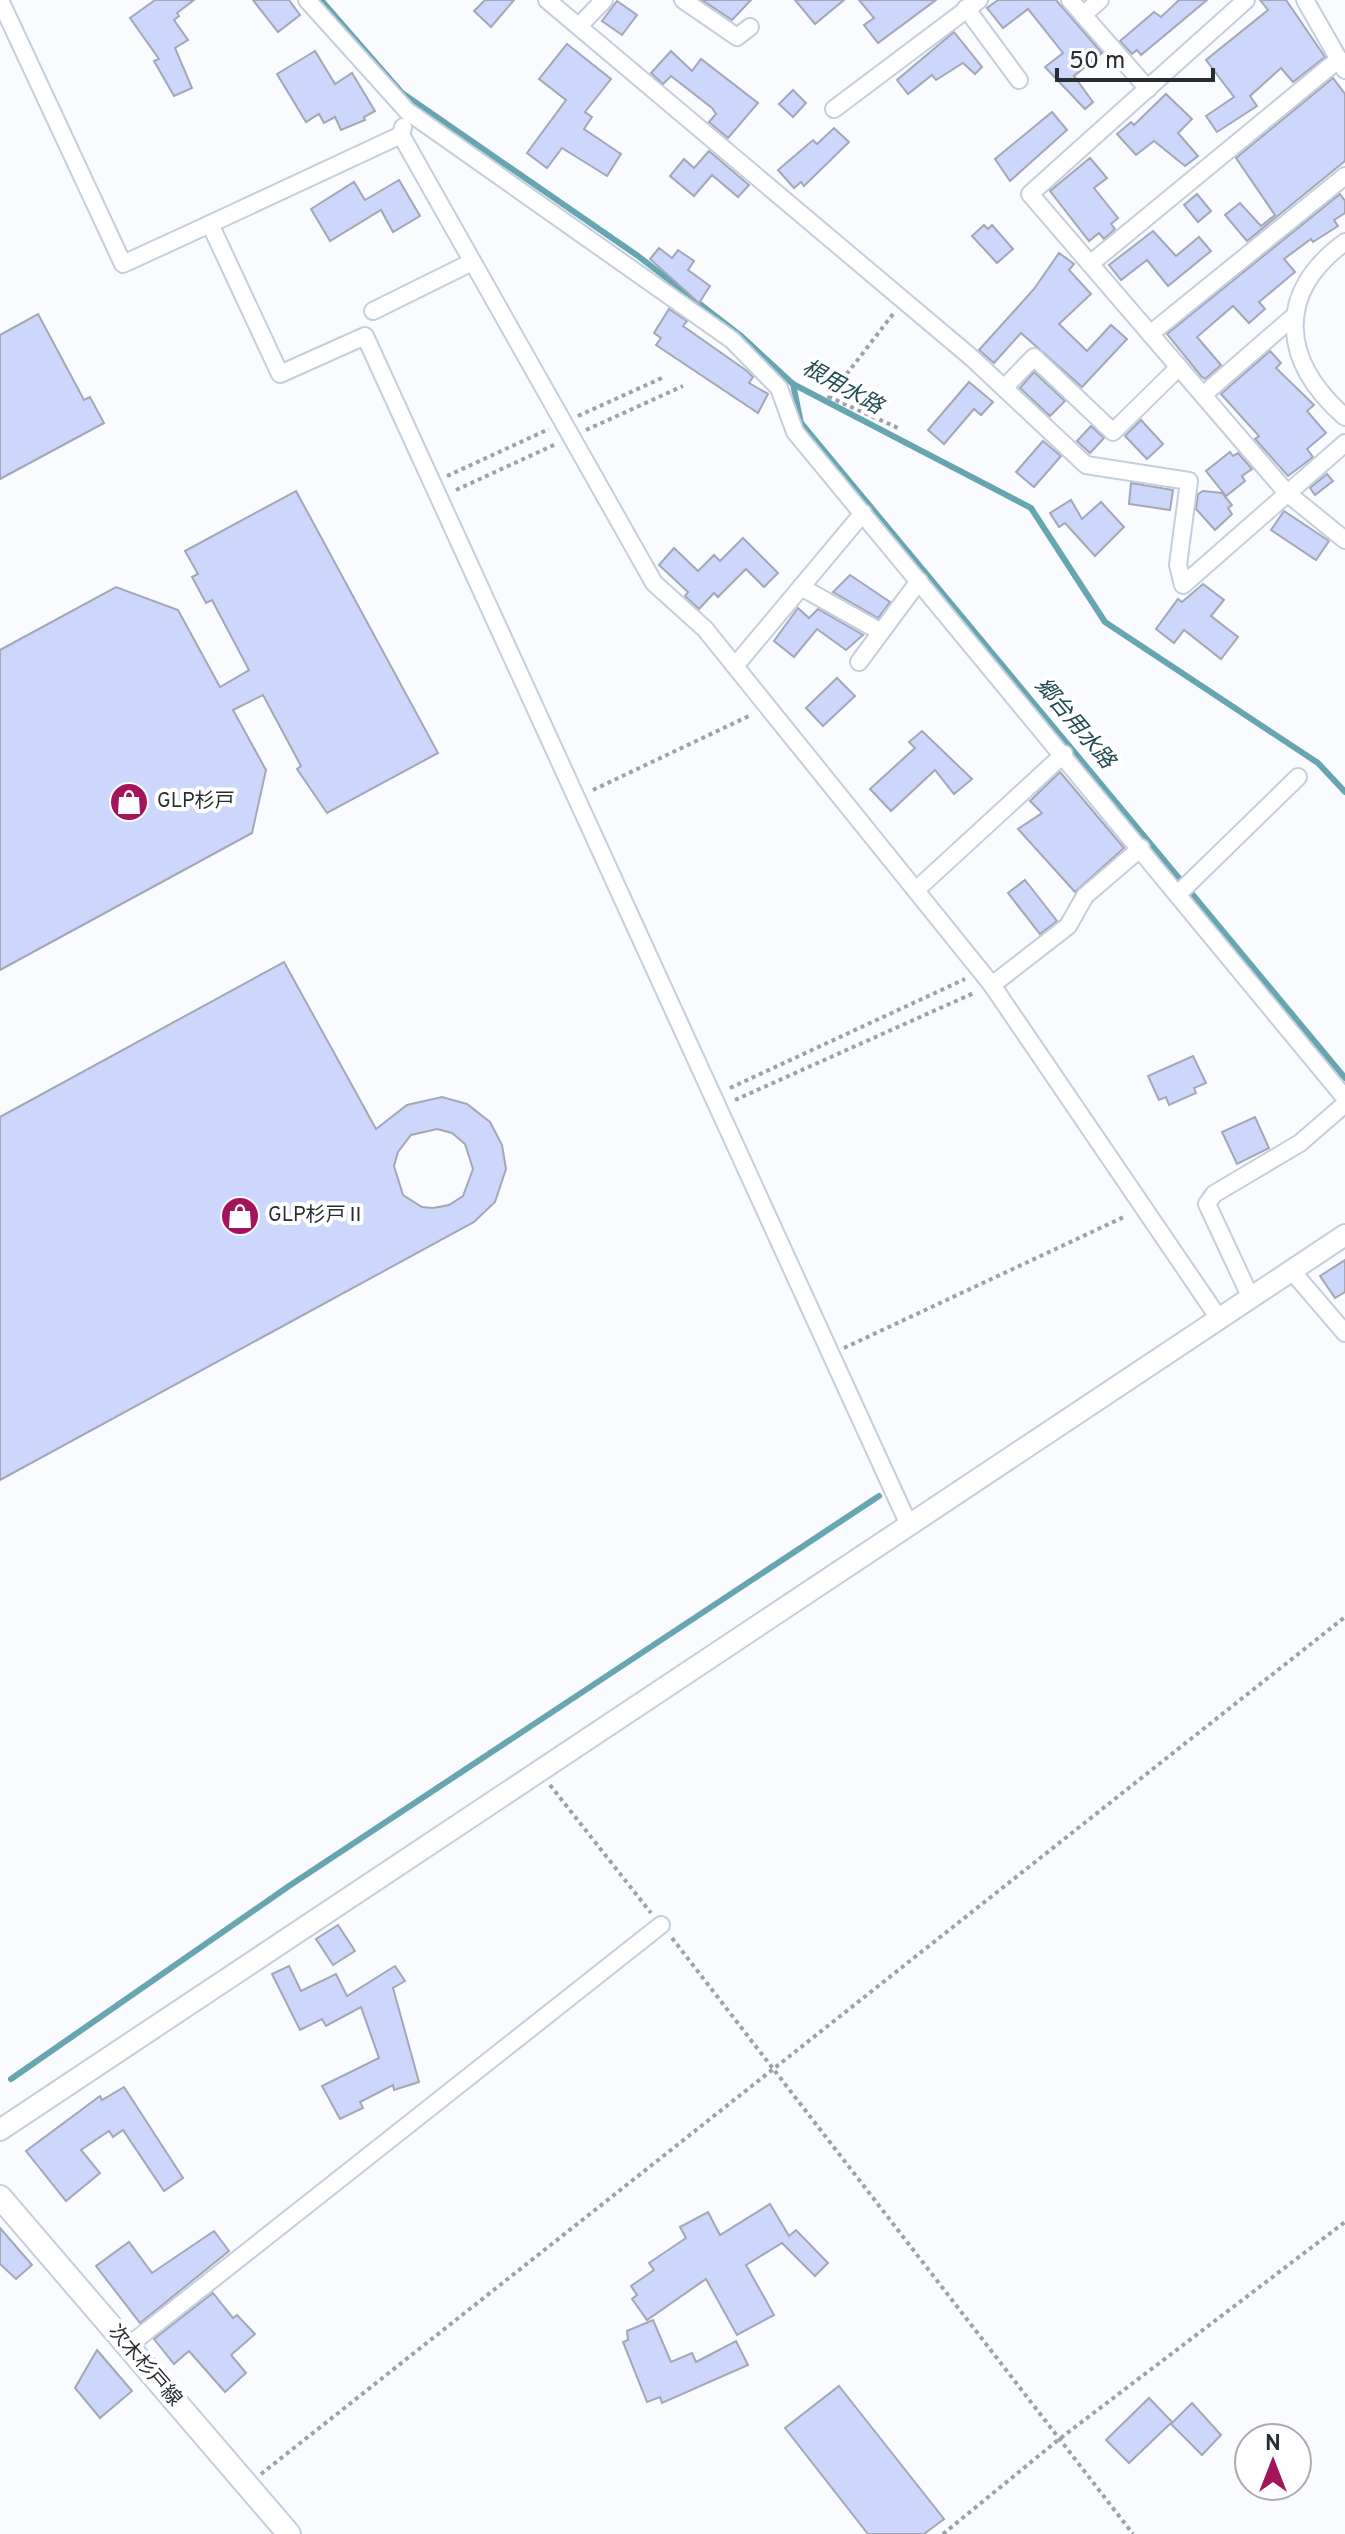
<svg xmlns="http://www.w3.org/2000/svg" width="1345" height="2534" font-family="Overpass,'Noto Sans JP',sans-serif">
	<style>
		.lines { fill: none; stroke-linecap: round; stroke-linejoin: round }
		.stream { stroke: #67a5b1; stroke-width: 6 }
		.building { fill: #cdd7fc; stroke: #a3a7b6; stroke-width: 2; fill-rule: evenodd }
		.minor-casing { stroke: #c4cfdd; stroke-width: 20 }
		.tertiary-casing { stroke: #c4cfdd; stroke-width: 24 }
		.secondary-casing { stroke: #c4cfdd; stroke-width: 26 }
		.path { stroke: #9ea2a6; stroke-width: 4; stroke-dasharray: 4 4; stroke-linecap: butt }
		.minor { stroke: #fff; stroke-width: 16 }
		.tertiary { stroke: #fff; stroke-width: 20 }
		.secondary { stroke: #fff; stroke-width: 22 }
		.labels { text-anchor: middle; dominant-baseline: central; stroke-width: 8; stroke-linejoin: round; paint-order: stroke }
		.poi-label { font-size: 20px; fill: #282d32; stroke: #fff; text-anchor: start }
		.street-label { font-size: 20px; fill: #282d32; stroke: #fff }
		.water-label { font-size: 22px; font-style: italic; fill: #224a51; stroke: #fff }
	</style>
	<rect width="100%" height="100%" fill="#f9fbfe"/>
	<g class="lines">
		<g class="stream">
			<path d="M 321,0 L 402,93 L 638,256 L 740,335 L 793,384 L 1031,508 L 1105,622 L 1318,763 L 1345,792"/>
			<path d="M 793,384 L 801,423 L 1345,1078"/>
			<path d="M 11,2079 L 289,1886 L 879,1496"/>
		</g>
	</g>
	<g class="building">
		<path d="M 155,0 L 194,0 L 177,13 L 179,16 L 174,20 L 188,40 L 175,48 L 192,88 L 174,96 L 154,61 L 159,59 L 130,18 Z"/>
		<path d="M 253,0 L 289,0 L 300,15 L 278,32 Z"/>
		<path d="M 485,0 L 514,0 L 491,27 L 474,11 Z"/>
		<path d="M 702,0 L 751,0 L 732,20 Z"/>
		<path d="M 795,0 L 844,0 L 815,24 Z"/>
		<path d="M 859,0 L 936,0 L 878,43 L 864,25 L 874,18 Z"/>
		<path d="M 998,0 L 1056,0 L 1102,53 L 1074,76 L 1093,102 L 1085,109 L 1045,67 L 1063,53 L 1028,9 L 1003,28 L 987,8 Z"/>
		<path d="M 1179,0 L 1207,0 L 1141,55 L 1137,50 L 1132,54 L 1120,41 L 1154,12 L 1161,17 Z"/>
		<path d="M 1260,0 L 1286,0 L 1325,57 L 1293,82 L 1281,68 L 1250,96 L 1257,106 L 1217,132 L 1206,116 L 1234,97 L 1206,60 L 1268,10 Z"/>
		<path d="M 617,1 L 637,15 L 622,35 L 602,21 Z"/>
		<path d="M 954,32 L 982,67 L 975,74 L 963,63 L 936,80 L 932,75 L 908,94 L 897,80 Z"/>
		<path d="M 567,44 L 611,79 L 585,112 L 592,117 L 584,129 L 621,154 L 607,176 L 562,148 L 547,168 L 527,153 L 566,100 L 539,79 Z"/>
		<path d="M 315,51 L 335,84 L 352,73 L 375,111 L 364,117 L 365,120 L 341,130 L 335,117 L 324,123 L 319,114 L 306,122 L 277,74 Z"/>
		<path d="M 671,51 L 692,71 L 701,59 L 758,103 L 728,138 L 709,122 L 716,114 L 712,108 L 671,76 L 663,84 L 651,73 Z"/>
		<path d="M 1333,78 L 1345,94 L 1345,161 L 1247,241 L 1225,215 L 1240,203 L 1261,226 L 1275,215 L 1236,158 Z"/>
		<path d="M 793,90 L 806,103 L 793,117 L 779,104 Z"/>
		<path d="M 1166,94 L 1192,119 L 1178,133 L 1198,156 L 1185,166 L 1154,141 L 1136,155 L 1117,134 L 1131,122 L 1134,125 Z"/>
		<path d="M 1052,112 L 1067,130 L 1010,181 L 995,159 Z"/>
		<path d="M 834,128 L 849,142 L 804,186 L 801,182 L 794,188 L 778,170 L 813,140 L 817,144 Z"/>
		<path d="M 709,151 L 749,185 L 738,197 L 712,175 L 694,196 L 670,176 L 684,159 L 694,168 Z"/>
		<path d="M 1090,158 L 1107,178 L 1094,188 L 1118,218 L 1111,224 L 1115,229 L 1104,239 L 1099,233 L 1089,241 L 1050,191 Z"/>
		<path d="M 399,180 L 420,216 L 393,232 L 381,210 L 330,241 L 311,209 L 354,182 L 365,200 Z"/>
		<path d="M 1197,194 L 1211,211 L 1198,222 L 1184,205 Z"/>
		<path d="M 1340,194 L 1345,201 L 1345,213 L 1334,220 L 1338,226 L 1313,242 L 1311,239 L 1284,259 L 1295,272 L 1259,302 L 1265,309 L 1249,323 L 1233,306 L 1197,337 L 1221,365 L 1205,379 L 1201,376 L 1167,334 Z"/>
		<path d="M 984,225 L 988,229 L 992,225 L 1013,249 L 997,263 L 972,236 Z"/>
		<path d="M 1153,231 L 1176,256 L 1199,237 L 1211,251 L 1168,286 L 1147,260 L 1121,280 L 1109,265 Z"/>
		<path d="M 659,248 L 672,258 L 678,250 L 694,261 L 688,270 L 710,286 L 699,303 L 650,259 Z"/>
		<path d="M 1059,253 L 1074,264 L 1069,270 L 1091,294 L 1059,324 L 1087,351 L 1111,325 L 1127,339 L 1082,387 L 1021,333 L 994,363 L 979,350 L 1034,289 Z"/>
		<path d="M 669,309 L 687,321 L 683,326 L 747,371 L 753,377 L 749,383 L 768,394 L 758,413 L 656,345 L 661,338 L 654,333 Z"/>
		<path d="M 38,314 L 84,400 L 90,397 L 104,423 L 0,479 L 0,335 Z"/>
		<path d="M 1270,351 L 1281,363 L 1276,368 L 1314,405 L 1307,411 L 1326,433 L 1307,449 L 1313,457 L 1288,476 L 1255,439 L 1259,436 L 1221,394 Z"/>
		<path d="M 1034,372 L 1065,401 L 1050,416 L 1020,388 Z"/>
		<path d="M 969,382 L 993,402 L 981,415 L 974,409 L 944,444 L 928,430 Z"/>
		<path d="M 1141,420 L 1163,444 L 1147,459 L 1125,436 Z"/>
		<path d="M 1091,426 L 1104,438 L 1090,453 L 1077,441 Z"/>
		<path d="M 1043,441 L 1061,456 L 1034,487 L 1016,472 Z"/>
		<path d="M 1230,452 L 1233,456 L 1238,453 L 1252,469 L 1242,476 L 1245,481 L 1226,496 L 1206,471 Z"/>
		<path d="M 1327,474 L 1333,481 L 1315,495 L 1310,488 Z"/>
		<path d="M 1131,483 L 1173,490 L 1170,510 L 1129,504 Z"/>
		<path d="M 296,491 L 438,753 L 327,813 L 297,769 L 301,766 L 263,695 L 233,710 L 266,770 L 252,833 L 0,970 L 0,650 L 116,587 L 178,610 L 220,687 L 249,670 L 212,600 L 206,603 L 192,577 L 198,574 L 185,551 Z"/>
		<path d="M 1203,491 L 1222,493 L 1232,505 L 1228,508 L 1232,514 L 1215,530 L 1196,509 L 1198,494 Z"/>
		<path d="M 1071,500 L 1082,519 L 1101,502 L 1124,527 L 1095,556 L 1065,523 L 1059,527 L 1050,513 Z"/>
		<path d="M 1284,511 L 1329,541 L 1316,560 L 1271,530 Z"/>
		<path d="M 743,538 L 778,573 L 764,587 L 746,569 L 718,597 L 714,593 L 699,609 L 685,596 L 688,592 L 659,565 L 674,548 L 698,571 L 714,555 L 720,561 Z"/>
		<path d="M 850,575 L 890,602 L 878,618 L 833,592 Z"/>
		<path d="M 1203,584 L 1224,600 L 1211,616 L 1238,637 L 1221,659 L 1184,630 L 1174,643 L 1156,629 L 1178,599 L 1182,602 Z"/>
		<path d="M 798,608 L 809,618 L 818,609 L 863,635 L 846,650 L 817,629 L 794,657 L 774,641 Z"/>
		<path d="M 837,678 L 855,696 L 823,726 L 806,708 Z"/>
		<path d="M 922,731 L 972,779 L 954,794 L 935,770 L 891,811 L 870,789 L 915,748 L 909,742 Z"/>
		<path d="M 1060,772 L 1124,848 L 1075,892 L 1018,829 L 1042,813 L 1030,801 Z"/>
		<path d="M 1025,880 L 1057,921 L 1040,934 L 1008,893 Z"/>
		<path d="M 284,962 L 376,1129 L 407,1105 L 442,1097 L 467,1104 L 490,1122 L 502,1145 L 506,1169 L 495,1202 L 474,1222 L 0,1480 L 0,1117 ZM 437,1129 L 452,1133 L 465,1144 L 473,1169 L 463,1196 L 449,1205 L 433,1208 L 422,1207 L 403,1195 L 394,1166 L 398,1152 L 411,1135 Z"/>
		<path d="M 1193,1056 L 1206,1083 L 1194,1088 L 1196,1093 L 1169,1105 L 1166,1097 L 1159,1100 L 1148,1076 Z"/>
		<path d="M 1255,1117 L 1269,1148 L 1237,1164 L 1222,1132 Z"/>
		<path d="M 1345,1260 L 1345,1292 L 1335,1298 L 1320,1276 Z"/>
		<path d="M 338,1925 L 355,1951 L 333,1965 L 316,1939 Z"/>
		<path d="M 289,1966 L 301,1991 L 336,1974 L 347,1996 L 395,1966 L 405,1981 L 393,1988 L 419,2082 L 394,2090 L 393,2085 L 360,2102 L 363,2108 L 340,2119 L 322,2086 L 379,2058 L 361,2007 L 326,2026 L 322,2019 L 300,2030 L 272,1974 Z"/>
		<path d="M 124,2087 L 183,2178 L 164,2191 L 123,2130 L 113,2137 L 109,2131 L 81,2150 L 100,2173 L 66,2201 L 26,2151 L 100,2096 L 102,2100 Z"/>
		<path d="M 770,2204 L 789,2236 L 796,2230 L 828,2263 L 815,2276 L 782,2243 L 746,2265 L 774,2315 L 737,2335 L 706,2279 L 647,2320 L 632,2299 L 637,2295 L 631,2286 L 654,2270 L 649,2263 L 686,2238 L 680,2227 L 708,2212 L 720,2235 Z"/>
		<path d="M 0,2228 L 32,2265 L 16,2279 L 0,2264 Z"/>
		<path d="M 214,2231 L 229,2251 L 140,2323 L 96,2266 L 129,2242 L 152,2273 Z"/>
		<path d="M 213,2293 L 233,2318 L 237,2315 L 255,2334 L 231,2355 L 246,2373 L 225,2392 L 189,2351 L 174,2364 L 154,2339 Z"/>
		<path d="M 653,2320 L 671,2362 L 692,2353 L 696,2362 L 736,2341 L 748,2365 L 662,2403 L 660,2397 L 647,2402 L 623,2342 L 628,2340 L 627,2331 Z"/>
		<path d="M 97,2350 L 132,2391 L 100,2418 L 75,2388 Z"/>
		<path d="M 839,2386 L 944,2519 L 924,2534 L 868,2534 L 785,2428 Z"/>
		<path d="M 1149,2398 L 1172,2422 L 1129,2463 L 1106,2440 Z"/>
		<path d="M 1192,2403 L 1221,2435 L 1202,2455 L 1171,2424 Z"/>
	</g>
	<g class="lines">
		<g class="minor-casing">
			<g id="minor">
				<path d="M 0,0 L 123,264 L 210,224 L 280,374 L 365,336 L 909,1525"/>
				<path d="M 307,0 L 407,111 L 732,340 L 779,388 L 795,432 L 1345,1098"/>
				<path d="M 547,0 L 972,358 L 1086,465 L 1189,481 L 1178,565 L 1183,585 L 1345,443"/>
				<path d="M 683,0 L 737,37 L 750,27"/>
				<path d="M 1070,0 L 1148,89"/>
				<path d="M 1246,0 L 1030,194 L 1287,493 L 1345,540"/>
				<path d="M 1305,0 L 1345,70"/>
				<path d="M 966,8 L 1019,80"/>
				<path d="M 1083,15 L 1100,0"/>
				<path d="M 579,26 L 604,0"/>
				<path d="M 834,109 L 979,0"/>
				<path d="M 401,135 L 654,583 L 705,629 L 992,985 L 1218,1317"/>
				<path d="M 210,224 L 401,135 L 403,127"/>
				<path d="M 1345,242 C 1274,294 1282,362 1345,417"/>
				<path d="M 1090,264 L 1339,59"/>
				<path d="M 373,311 L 470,263"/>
				<path d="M 1150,334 L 1345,176"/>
				<path d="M 1004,388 L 1034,357 L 1113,432 L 1179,367"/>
				<path d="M 1203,395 L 1293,317"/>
				<path d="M 801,587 L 881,632"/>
				<path d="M 859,662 L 919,581"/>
				<path d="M 735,666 L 863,513"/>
				<path d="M 916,890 L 1064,754"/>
				<path d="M 1178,894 L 1298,777"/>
				<path d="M 992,985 L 1068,926 L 1085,896 L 1141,848"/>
				<path d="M 1291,1270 L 1345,1333"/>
				<path d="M 1250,1296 L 1207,1204 L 1214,1194 L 1300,1143 L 1345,1104"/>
				<path d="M 128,2346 L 661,1925"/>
			</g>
		</g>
		<g class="tertiary-casing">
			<path id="tertiary" d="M 0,2130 L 1345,1235"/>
		</g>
		<g class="secondary-casing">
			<path id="secondary" d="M 0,2197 L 289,2534"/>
		</g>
		<g class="path">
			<path d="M 893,314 L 829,397 L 898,428"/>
			<path d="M 578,416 L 664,377"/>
			<path d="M 586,430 L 683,386"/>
			<path d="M 447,476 L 549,429"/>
			<path d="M 456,490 L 556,444"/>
			<path d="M 593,790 L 751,715"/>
			<path d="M 730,1088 L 965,979"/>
			<path d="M 735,1100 L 976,992"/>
			<path d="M 844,1348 L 1126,1216"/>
			<path d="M 550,1785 L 651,1913"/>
			<path d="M 672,1938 L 1133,2534"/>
			<path d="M 261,2474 L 1345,1617"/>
			<path d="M 943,2534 L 1058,2440 L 1345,2222"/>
		</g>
		<use href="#minor" class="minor"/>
		<use href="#tertiary" class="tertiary"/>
		<use href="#secondary" class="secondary"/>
	</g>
	<defs>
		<g id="shop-disc" transform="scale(2)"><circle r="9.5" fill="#a3145a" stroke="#fff"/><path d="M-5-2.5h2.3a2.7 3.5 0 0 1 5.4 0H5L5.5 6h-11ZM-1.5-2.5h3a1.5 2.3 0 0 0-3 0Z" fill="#fff"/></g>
	</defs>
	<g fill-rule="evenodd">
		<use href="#shop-disc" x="129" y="802"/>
		<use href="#shop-disc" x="240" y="1216"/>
	</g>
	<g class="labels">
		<g class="poi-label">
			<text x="157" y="802">GLP杉戸</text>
			<text x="268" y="1216">GLP杉戸Ⅱ</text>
		</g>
		<g class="street-label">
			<text transform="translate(144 2366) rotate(49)">次木杉戸線</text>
		</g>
		<g class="water-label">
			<text transform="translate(842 388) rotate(29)">根用水路</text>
			<text transform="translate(1074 724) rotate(50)">郷台用水路</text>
		</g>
	</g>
	<g transform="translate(1273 2462)"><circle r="38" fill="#ffffff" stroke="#a9abad" stroke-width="2"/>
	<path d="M0-6L14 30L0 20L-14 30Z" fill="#a3145a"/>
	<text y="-12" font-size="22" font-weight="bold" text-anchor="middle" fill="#282d32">N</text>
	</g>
	<path d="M1057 68v12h156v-12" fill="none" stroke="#282d32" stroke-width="4"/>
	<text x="1069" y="68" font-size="24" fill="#282d32" stroke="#ffffff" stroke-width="6" paint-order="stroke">50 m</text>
</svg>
